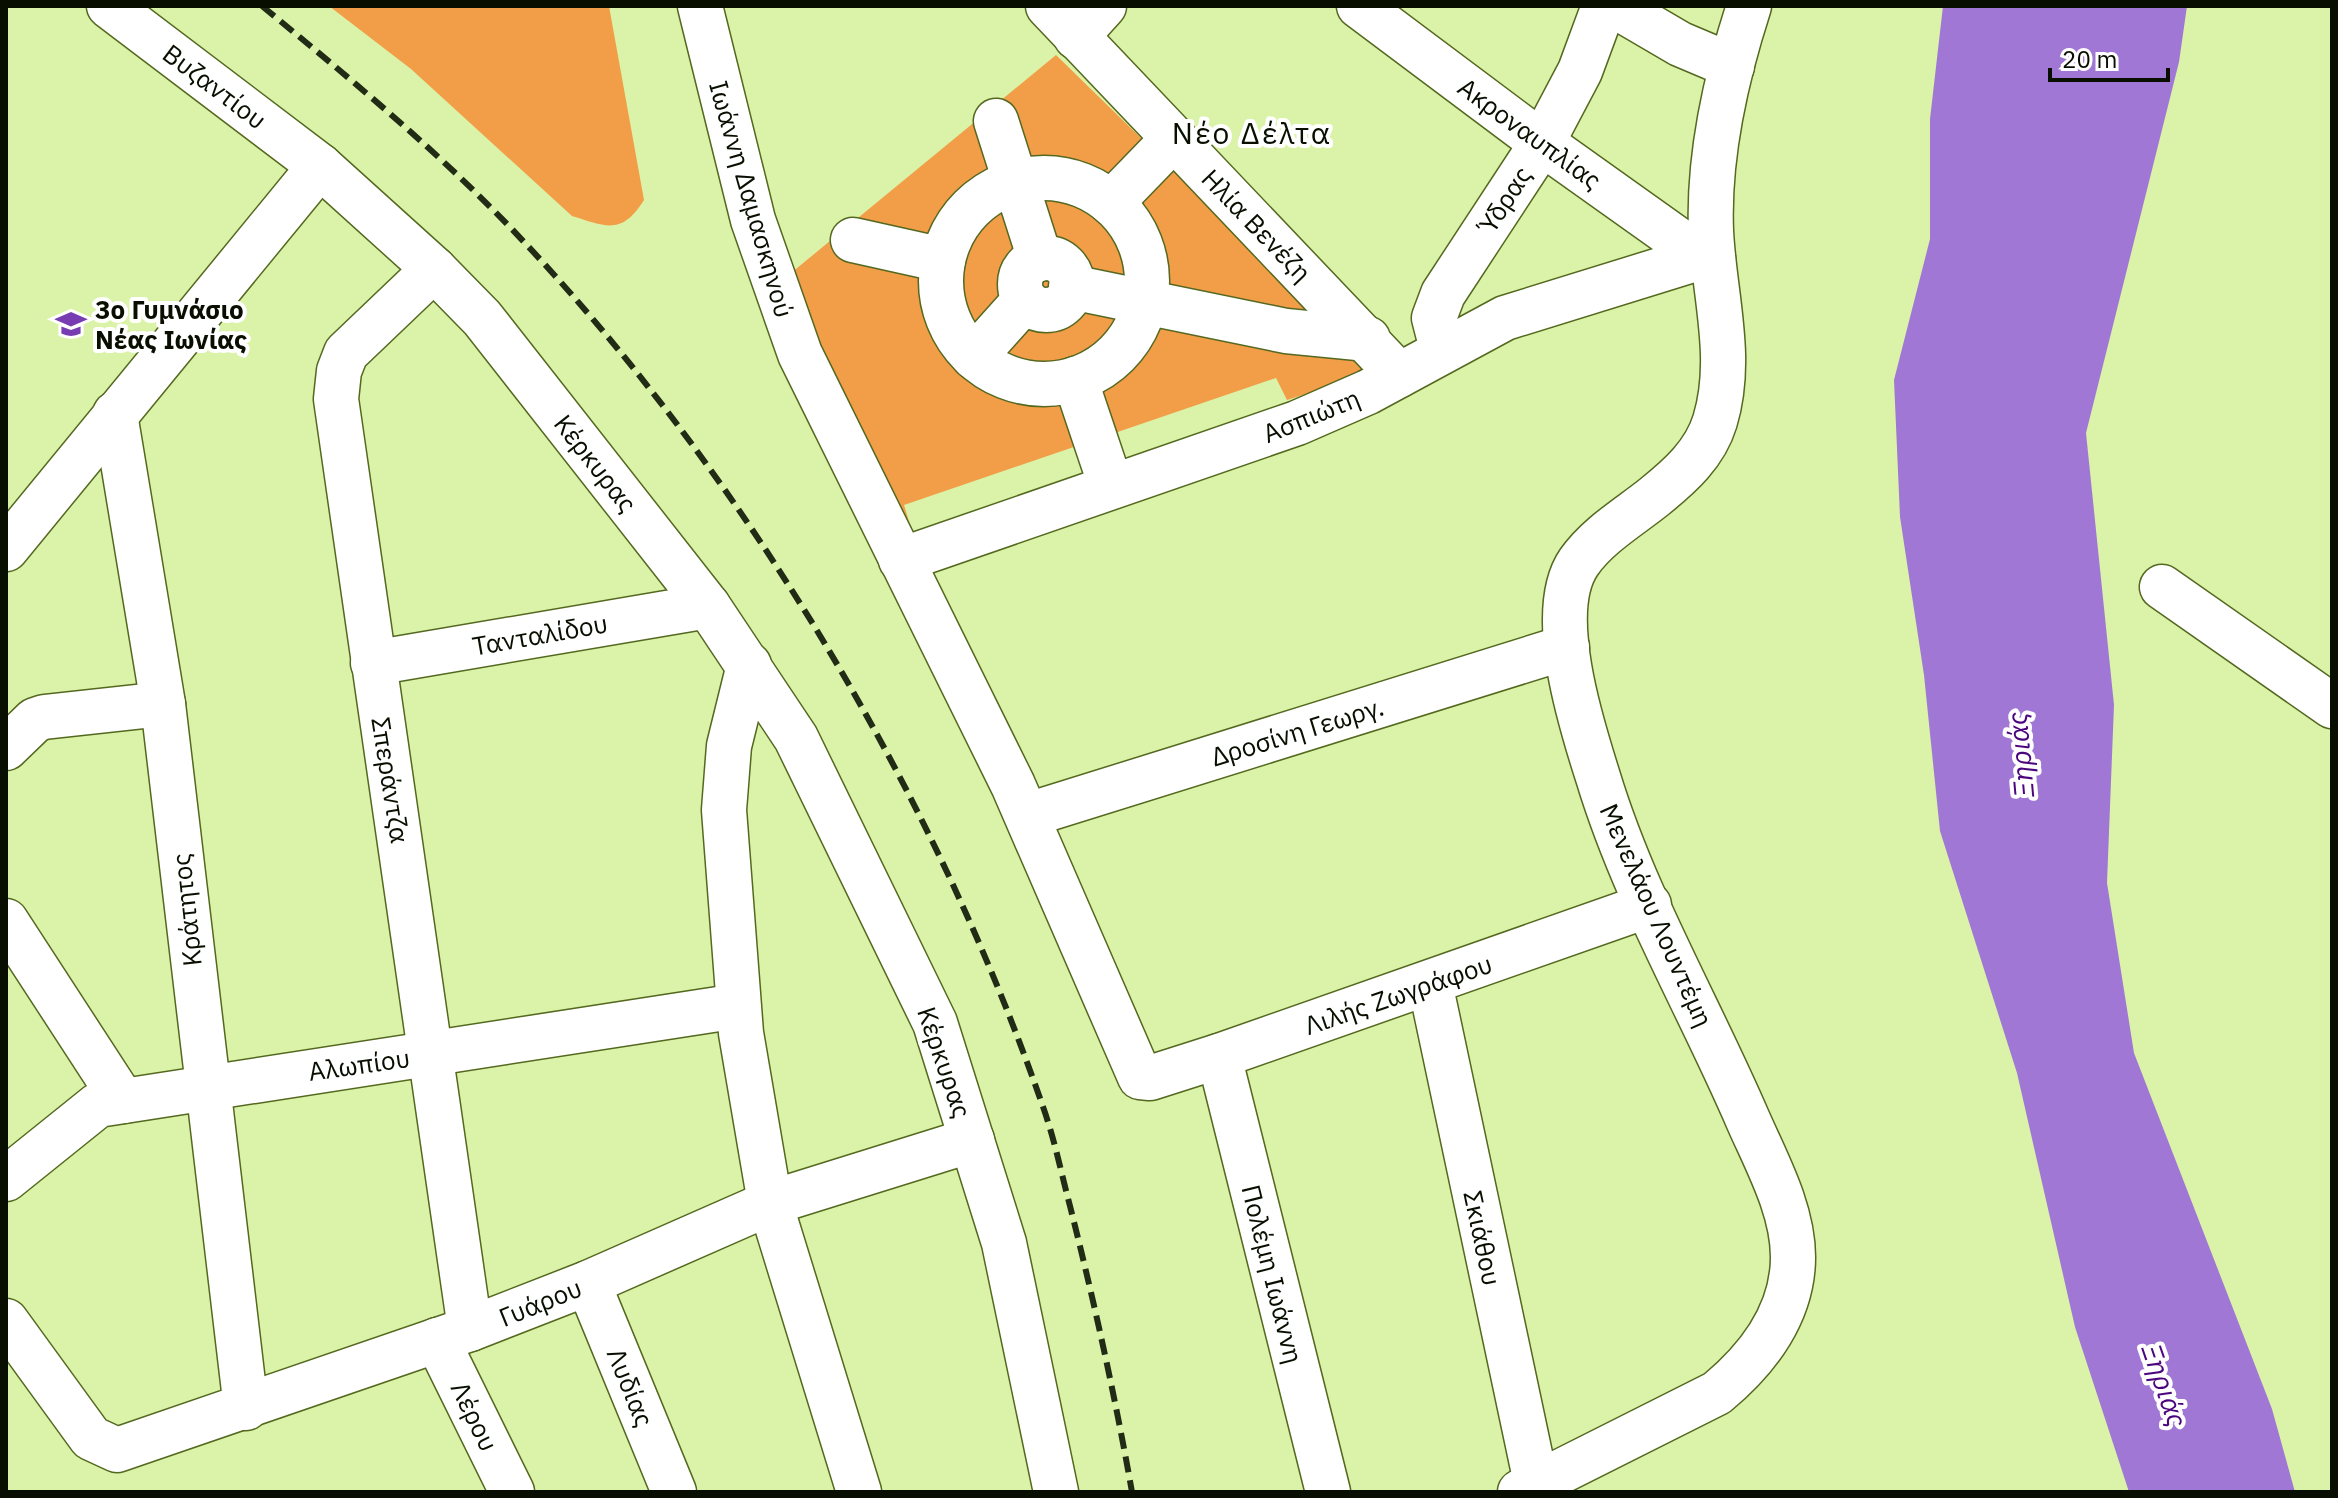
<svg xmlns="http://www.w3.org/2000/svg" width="2338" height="1498" font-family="'IBM Plex Sans',sans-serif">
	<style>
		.green { fill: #f29e49 }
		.water { fill: #a177d5 }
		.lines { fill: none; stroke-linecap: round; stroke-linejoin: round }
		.minor-casing { stroke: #54681f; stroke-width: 47 }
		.minor { stroke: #fff; stroke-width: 44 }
		.rail { stroke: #222b15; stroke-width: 6; stroke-dasharray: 16 8; stroke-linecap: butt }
		.labels { text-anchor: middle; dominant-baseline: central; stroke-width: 8; stroke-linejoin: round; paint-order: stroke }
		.street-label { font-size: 26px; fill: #080f00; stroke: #fff }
		.poi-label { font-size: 26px; font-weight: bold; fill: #080f00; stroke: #fff; text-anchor: start }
		.water-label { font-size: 28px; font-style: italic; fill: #4b067d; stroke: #fff }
		.quarter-label { font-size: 30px; letter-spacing: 2px; fill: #080f00; stroke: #fff }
	</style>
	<rect width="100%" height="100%" fill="#daf3a8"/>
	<g class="green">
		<path d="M 329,6 L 609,6 L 644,200 C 622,235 607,227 572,216 L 411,69 Z"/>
		<path d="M 1056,55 L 1226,221 L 1364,367 L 1359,377 L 1287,400 L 1276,378 L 904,505 L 911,528 L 907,529 L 785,278 Z"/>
	</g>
	<path class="water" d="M 1943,6 L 2187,6 L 2179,62 L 2086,433 L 2114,705 L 2107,883 L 2134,1053 L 2272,1409 L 2295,1492 L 2129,1492 L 2075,1327 L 2017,1073 L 1940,831 L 1924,675 L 1900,517 L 1894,380 L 1930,239 L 1930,119 Z"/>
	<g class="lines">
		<g class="minor-casing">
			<g id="minor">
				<path d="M 109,6 L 320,166 L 434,269 L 482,318 L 708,606 L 796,738 L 935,1023 L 1004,1243 L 1056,1492"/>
				<path d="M 700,6 L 753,220 L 800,354 L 1013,785 L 1140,1077 L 1150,1078 L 1219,1056 L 1649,905"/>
				<path d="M 1048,6 L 1399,375"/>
				<path d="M 1359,6 L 1542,143 L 1702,257"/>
				<path d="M 1615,6 L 1680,44 L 1732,66"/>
				<path d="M 1076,37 L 1104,6"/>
				<path d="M 996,121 L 1040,259"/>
				<circle cx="1044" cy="281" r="103"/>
				<path d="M 1111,203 L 1174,138"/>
				<path d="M 853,240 L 943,260"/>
				<circle cx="1046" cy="284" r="26"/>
				<path d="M 434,269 L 346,353 L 339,371 L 336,399 L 470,1329"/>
				<path d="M 1071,287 L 1286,331 L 1368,339"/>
				<path d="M 1442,349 L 1434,318 L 1443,294 L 1542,143 L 1580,71 L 1604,6"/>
				<path d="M 974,357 L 1025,300"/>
				<path d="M 1075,379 L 1111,486"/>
				<path d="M 115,414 L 163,704 L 246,1408"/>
				<path d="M 6,549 L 320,166"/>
				<path d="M 901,560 L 1297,423 L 1368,392 L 1505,318 L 1702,257 L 1713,259"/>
				<path d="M 2162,587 L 2332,706"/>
				<path d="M 373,663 L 708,606"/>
				<path d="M 749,665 L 729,746 L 724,810 L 741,1033 L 770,1203 L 859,1492"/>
				<path d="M 6,748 L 35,720 L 44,717 L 163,704"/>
				<path d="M 1028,815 L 1567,647"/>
				<path d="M 6,921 L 123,1101"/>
				<path d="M 1430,983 L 1538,1492"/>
				<path d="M 1219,1056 L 1328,1492"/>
				<path d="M 6,1179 L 98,1105 L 738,1006"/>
				<path d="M 588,1283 L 674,1492"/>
				<path d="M 6,1321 L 91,1438 L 117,1450 L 470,1329 L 588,1283 L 770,1203 L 972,1140"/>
				<path d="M 437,1340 L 512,1492"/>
				<path d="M 1520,1492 L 1717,1393 C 1758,1359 1793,1313 1793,1257 C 1793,1210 1767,1163 1748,1120 C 1699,1006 1634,896 1598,777 C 1581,724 1545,611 1579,562 C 1598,535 1629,517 1654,497 C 1680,476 1705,454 1715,421 C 1734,358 1714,295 1711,231 C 1708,156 1726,77 1749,6"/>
			</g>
		</g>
		<use href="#minor" class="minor"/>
		<path class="rail" d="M 262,6 C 353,81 444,156 525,243 C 748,481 935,796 1042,1104 C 1054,1137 1061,1172 1070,1206 C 1094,1301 1115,1396 1132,1492"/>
	</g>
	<defs>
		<g id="school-bare" transform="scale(2.4)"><path d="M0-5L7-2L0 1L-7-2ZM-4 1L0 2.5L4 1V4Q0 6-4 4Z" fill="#773cb2" stroke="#fff" stroke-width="2.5" paint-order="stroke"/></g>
	</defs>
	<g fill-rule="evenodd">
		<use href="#school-bare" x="71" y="324"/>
	</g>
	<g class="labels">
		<g class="street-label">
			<text transform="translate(215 86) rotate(37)">Βυζαντίου</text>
			<text transform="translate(1530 133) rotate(36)">Ακροναυπλίας</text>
			<text transform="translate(752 199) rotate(74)">Ιωάννη Δαμασκηνού</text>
			<text transform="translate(1504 200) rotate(-57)">Ύδρας</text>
			<text transform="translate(1257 225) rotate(46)">Ηλία Βενέζη</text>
			<text transform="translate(1311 415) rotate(-22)">Ασπιώτη</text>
			<text transform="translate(596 463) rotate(52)">Κέρκυρας</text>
			<text transform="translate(540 634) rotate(-10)">Τανταλίδου</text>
			<text transform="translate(1297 731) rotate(-17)">Δροσίνη Γεωργ.</text>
			<text transform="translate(391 780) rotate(81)">Σπεράντζα</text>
			<text transform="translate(186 910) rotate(-96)">Κράτητος</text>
			<text transform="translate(1657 915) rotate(66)">Μενελάου Λουντέμη</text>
			<text transform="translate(1398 994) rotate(-19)">Λιλής Ζωγράφου</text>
			<text transform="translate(945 1062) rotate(71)">Κέρκυρας</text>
			<text transform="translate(359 1064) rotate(-8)">Αλωπίου</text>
			<text transform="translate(1483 1238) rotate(78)">Σκιάθου</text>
			<text transform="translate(1273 1274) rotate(76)">Πολέμη Ιωάννη</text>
			<text transform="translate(540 1302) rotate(-22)">Γυάρου</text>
			<text transform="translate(631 1387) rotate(68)">Λυδίας</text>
			<text transform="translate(475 1416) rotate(64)">Λέρου</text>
		</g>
		<g class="poi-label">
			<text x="95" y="309">3ο Γυμνάσιο<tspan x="95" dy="30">Νέας Ιωνίας</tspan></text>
		</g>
		<g class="water-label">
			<text transform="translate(2020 755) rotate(-95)">Ξηριάς</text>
			<text transform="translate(2165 1385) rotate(71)">Ξηριάς</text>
		</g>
		<g class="quarter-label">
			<text x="1252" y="132">Νέο Δέλτα</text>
		</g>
	</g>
	<rect width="2338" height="1498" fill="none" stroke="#080f00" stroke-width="16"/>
	<path d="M2050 68v12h118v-12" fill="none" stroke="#080f00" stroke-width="4"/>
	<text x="2062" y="68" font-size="24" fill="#080f00" stroke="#ffffff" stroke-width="6" paint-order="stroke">20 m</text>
</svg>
